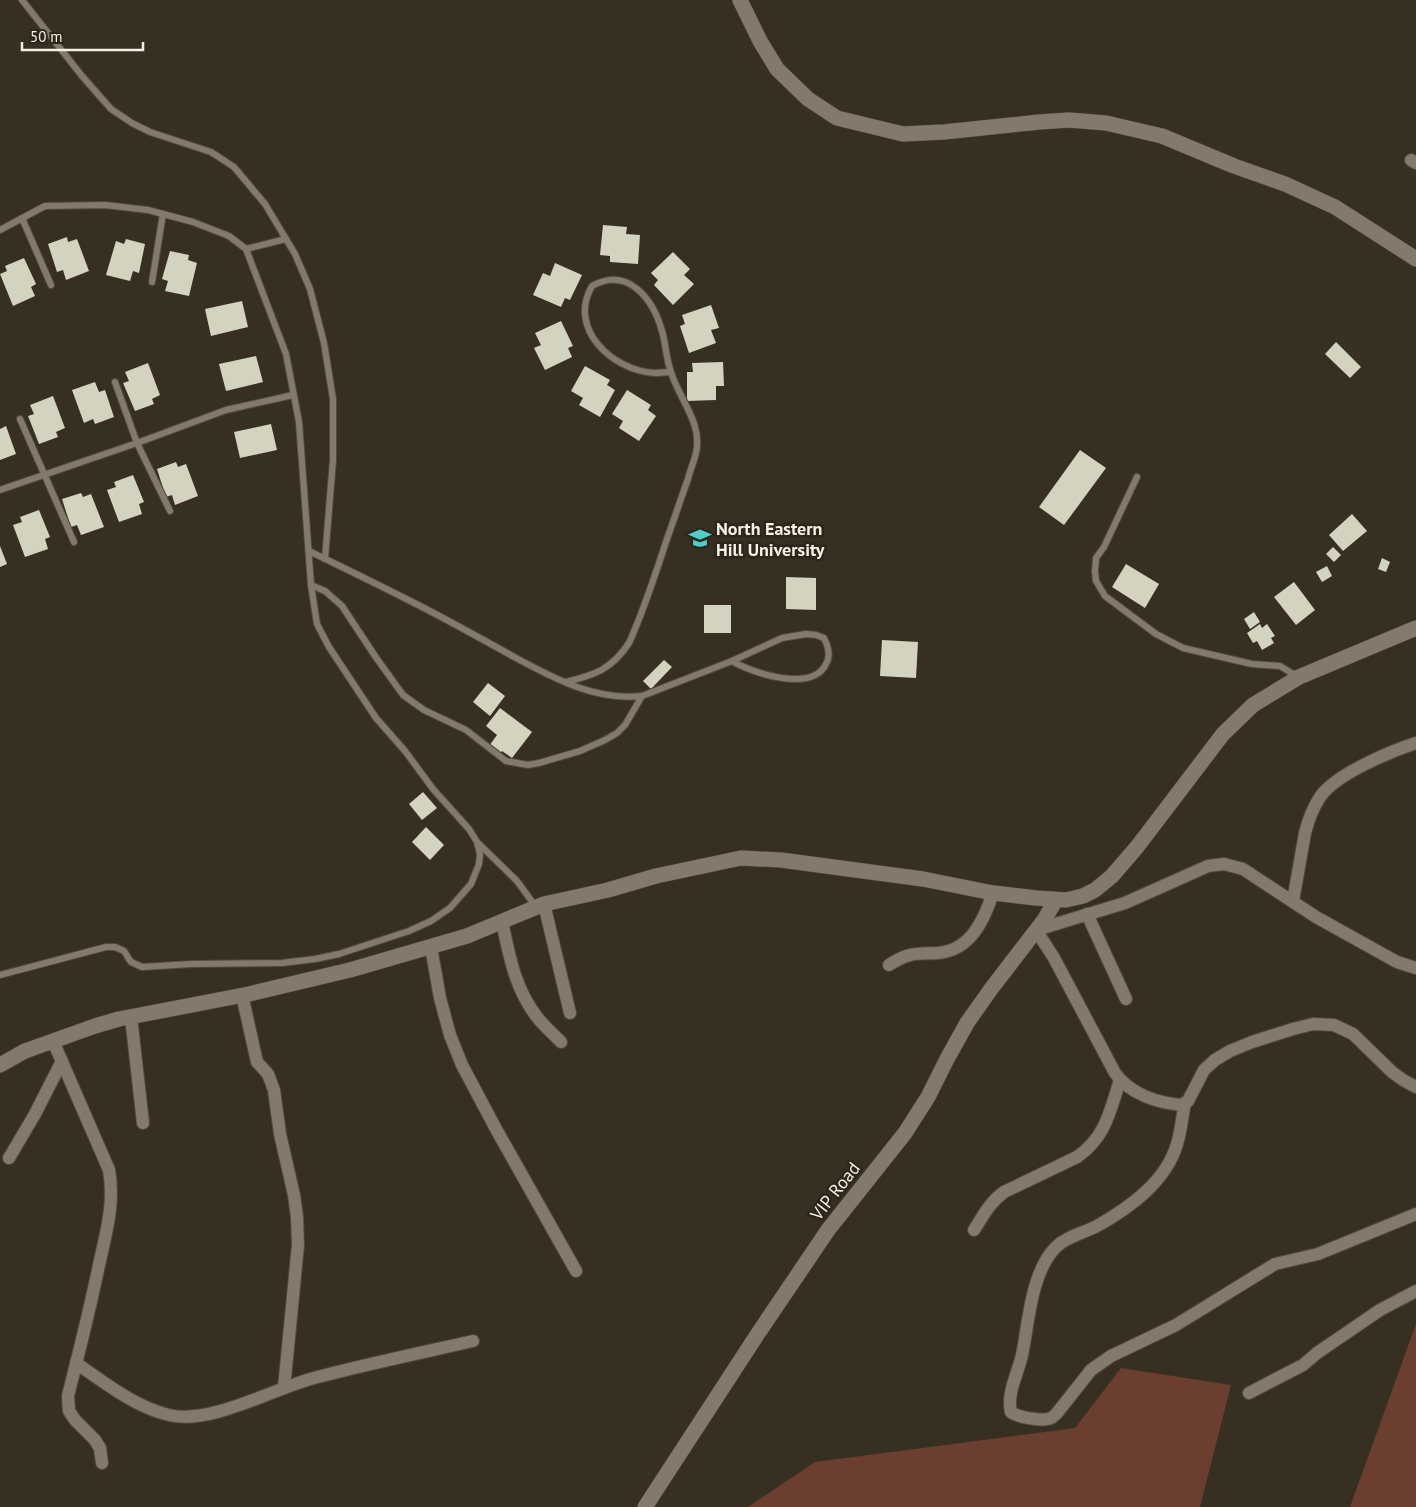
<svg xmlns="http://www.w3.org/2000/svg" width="1416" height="1507" font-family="'PT Sans',sans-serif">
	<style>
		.green { fill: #6b3e2f }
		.building { fill: #d4d3c0 }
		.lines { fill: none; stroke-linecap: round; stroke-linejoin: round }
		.lane-casing { stroke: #524c40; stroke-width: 8 }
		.street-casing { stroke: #524c40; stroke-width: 14 }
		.secondary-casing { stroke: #524c40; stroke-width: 16 }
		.lane { stroke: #837a6b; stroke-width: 6 }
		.street { stroke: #837a6b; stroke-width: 12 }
		.secondary { stroke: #837a6b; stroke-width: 15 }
		.labels { text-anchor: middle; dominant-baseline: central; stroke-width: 5; stroke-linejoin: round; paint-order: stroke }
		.poi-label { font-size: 18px; font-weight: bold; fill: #f5f1e8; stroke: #2d2619; text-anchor: start }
		.street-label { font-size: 18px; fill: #f5f1e8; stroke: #2d2619 }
	</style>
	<rect width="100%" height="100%" fill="#373022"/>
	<g class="green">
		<path d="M 1416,1324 L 1416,1507 L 1350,1507 Z"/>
		<path d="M 1121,1368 L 1231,1385 L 1200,1507 L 748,1507 L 815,1462 L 1075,1428 Z"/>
	</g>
	<g class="building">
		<path d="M 603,225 L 627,227 L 626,234 L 640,235 L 638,264 L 610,262 L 610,256 L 600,255 Z"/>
		<path d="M 67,237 L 68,242 L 77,239 L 89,271 L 66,280 L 63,270 L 57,272 L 48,244 Z"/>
		<path d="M 126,239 L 145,244 L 139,273 L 133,271 L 130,281 L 106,275 L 116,241 L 124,244 Z"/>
		<path d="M 170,251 L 189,255 L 188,260 L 197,263 L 189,296 L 165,291 L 168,281 L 162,279 Z"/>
		<path d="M 673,252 L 690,269 L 684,275 L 694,284 L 673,305 L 654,285 L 658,280 L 651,273 Z"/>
		<path d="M 24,258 L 36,284 L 31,287 L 35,296 L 13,306 L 0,274 L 7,271 L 5,266 Z"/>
		<path d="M 555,263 L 582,275 L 570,300 L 565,298 L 561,307 L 533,295 L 543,273 L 550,276 Z"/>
		<path d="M 242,301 L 248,327 L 211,336 L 205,309 Z"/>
		<path d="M 711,305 L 719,328 L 711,330 L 716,343 L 689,353 L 680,326 L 685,324 L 682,315 Z"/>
		<path d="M 561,321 L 573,346 L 568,348 L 572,357 L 545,370 L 534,348 L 541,345 L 535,333 Z"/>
		<path d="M 1336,342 L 1361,367 L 1350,378 L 1325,354 Z"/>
		<path d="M 256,356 L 263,382 L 226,391 L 219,364 Z"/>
		<path d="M 723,362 L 724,386 L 716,386 L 716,400 L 687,401 L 687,372 L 693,372 L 692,363 Z"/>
		<path d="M 148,363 L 160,395 L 152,399 L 154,404 L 135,411 L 123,383 L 129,381 L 125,372 Z"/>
		<path d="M 585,366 L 610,380 L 607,385 L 615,390 L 600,417 L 579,405 L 583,398 L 571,391 Z"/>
		<path d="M 95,382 L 99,392 L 105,390 L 114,417 L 95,424 L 93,419 L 84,423 L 72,390 Z"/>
		<path d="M 627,390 L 651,405 L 648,410 L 656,416 L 639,441 L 619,428 L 623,421 L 612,414 Z"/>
		<path d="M 53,396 L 65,428 L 56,432 L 58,437 L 39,444 L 28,416 L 34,414 L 30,405 Z"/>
		<path d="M 271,424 L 277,450 L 240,458 L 234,432 Z"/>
		<path d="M 6,426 L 16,454 L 0,460 L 0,429 Z"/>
		<path d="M 1080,450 L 1106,468 L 1064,525 L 1039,507 Z"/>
		<path d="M 176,462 L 178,467 L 186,464 L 198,496 L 175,505 L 172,495 L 166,497 L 157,469 Z"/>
		<path d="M 133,475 L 144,502 L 139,504 L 142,514 L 119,522 L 107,490 L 116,487 L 114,482 Z"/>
		<path d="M 81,493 L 83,497 L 91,494 L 104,527 L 81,535 L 77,525 L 71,527 L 62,499 Z"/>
		<path d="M 39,510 L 50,537 L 45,539 L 48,549 L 25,557 L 13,525 L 22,522 L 20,517 Z"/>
		<path d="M 1352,514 L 1367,531 L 1343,551 L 1329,535 Z"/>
		<path d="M 0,546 L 7,564 L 0,567 Z"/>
		<path d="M 1333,547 L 1341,555 L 1334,562 L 1326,554 Z"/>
		<path d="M 1382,558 L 1390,562 L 1386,572 L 1378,569 Z"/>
		<path d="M 1126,564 L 1159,584 L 1145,608 L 1112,587 Z"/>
		<path d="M 1327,566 L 1332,576 L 1322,582 L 1316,572 Z"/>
		<path d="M 786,577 L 816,578 L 816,610 L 786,609 Z"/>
		<path d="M 1294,582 L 1315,610 L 1296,625 L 1274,597 Z"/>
		<rect x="704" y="605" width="27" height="28"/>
		<path d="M 1254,612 L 1260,622 L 1250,629 L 1244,619 Z"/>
		<path d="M 1260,624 L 1262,628 L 1267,624 L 1275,636 L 1271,638 L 1274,643 L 1262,650 L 1257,641 L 1253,643 L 1247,633 Z"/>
		<path d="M 882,640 L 918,642 L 916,678 L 880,676 Z"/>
		<path d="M 664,660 L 672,667 L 651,689 L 643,681 Z"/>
		<path d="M 488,683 L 505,696 L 490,716 L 473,702 Z"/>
		<path d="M 500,708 L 532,732 L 512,758 L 502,751 L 500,754 L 489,746 L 497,735 L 486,726 Z"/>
		<path d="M 423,792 L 437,808 L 422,820 L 409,804 Z"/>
		<path d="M 426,827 L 444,845 L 430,860 L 412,842 Z"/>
	</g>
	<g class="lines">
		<g class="lane-casing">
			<g id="lane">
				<path d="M 22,0 L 82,76 L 111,109 L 132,123 L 150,132 L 211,152 L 234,167 L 265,204 L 295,254 L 310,289 L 324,343 L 333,399 L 333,460 L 325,559"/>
				<path d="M 22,218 L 51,285"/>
				<path d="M 0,230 L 45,206 L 105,205 L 148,210 L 193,222 L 229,236 L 246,249 L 286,354 L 299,422 L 311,585 L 317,624 L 329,647 L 376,718 L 405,751 L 433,789 L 469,829 L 477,842 L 480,854 L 479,864 L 471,884 L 450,908 L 431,921 L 409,931 L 339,954 L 315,959 L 282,963 L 191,964 L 142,967 L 131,962 L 124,951 L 115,947 L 106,947 L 0,975"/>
				<path d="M 246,249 L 286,239"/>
				<path d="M 152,282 L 163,214"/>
				<path d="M 115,382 L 137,443 L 170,511"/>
				<path d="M 20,419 L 74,542"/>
				<path d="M 1137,477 L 1104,547 L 1096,558 L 1095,571 L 1096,581 L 1105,596 L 1156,634 L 1183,648 L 1252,664 L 1280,666 L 1298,677"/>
				<path d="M 0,490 L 137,443 L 226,410 L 293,395"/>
				<path d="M 309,551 C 354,573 400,595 445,619 C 469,632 493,645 516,658 C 555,679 596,701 642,696 L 732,661 L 782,638 L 806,634 L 816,635 L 824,638 C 828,646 831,656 826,664 C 812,693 752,673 732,661"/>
				<path d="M 311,585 L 325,591 L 342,606 L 375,656 L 403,695 L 424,710 L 466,730 L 506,761 L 528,765 L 539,763 L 580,751 L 605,740 L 617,733 L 625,725 L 642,696"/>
				<path d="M 566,682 C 595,675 612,669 629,643 C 645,608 656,572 668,536 C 675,517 681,498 688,479 C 690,470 694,462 696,453 C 703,423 679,399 671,372 C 666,359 666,344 662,331 C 653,299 628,266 592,286 C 567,329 613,371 655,373 C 660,373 665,372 670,372"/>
				<path d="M 478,843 L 517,881 L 536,907"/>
			</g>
		</g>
		<g class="street-casing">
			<g id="street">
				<path d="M 1411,160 L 1416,163"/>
				<path d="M 1293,901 L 1305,833 C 1308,821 1313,808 1320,797 C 1336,774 1389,752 1416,743"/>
				<path d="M 544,904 L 570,1013"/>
				<path d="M 1087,914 L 1126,999"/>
				<path d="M 502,921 C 509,955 515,989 537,1017 C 544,1026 553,1034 561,1042"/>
				<path d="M 431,947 L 440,998 L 450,1035 L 462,1065 L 496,1129 L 576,1271"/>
				<path d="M 889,965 C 909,952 915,954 938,953 C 971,950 984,920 993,893"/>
				<path d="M 1416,968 L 1397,962 L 1316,917 L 1243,869 L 1224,864 L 1208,866 L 1125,903 L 1036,930 L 1054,958 L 1115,1073 C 1130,1094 1157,1103 1182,1105 L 1188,1101 L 1204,1070 L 1215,1060 L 1230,1051 L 1252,1042 L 1293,1029 L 1313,1024 L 1334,1025 L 1353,1034 L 1392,1072 L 1403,1080 L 1416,1087"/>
				<path d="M 242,995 L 257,1062 L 268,1074 L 274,1090 L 280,1134 L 294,1195 L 297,1217 L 298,1245 L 284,1388"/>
				<path d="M 131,1017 L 143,1123"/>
				<path d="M 53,1041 L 109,1170 C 115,1203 106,1233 99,1265 C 90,1309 79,1352 68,1396 L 69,1411 L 75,1420 L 95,1440 L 100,1448 L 102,1463"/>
				<path d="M 1185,1103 C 1182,1117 1181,1131 1177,1144 C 1166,1182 1129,1208 1097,1226 C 1084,1233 1067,1236 1056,1247 C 1032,1271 1029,1318 1023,1350 C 1020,1370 1006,1392 1011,1412 C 1017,1417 1043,1422 1051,1418 C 1053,1417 1055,1415 1057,1413 L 1091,1370 L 1111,1356 L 1176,1325 L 1275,1264 L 1318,1254 L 1416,1214"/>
				<path d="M 9,1158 L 35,1114 L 62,1061"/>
				<path d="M 974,1230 C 983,1216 990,1202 1004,1192 L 1077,1157 C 1106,1137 1110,1111 1120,1080"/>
				<path d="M 76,1363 C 105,1383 135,1407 169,1415 C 211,1425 272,1389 314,1378 C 366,1364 420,1353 473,1341"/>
				<path d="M 1249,1393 L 1303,1365 L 1317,1353 L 1380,1310 L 1416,1291"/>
			</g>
		</g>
		<g class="secondary-casing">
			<g id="secondary">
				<path d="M 740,0 L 760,41 L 777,69 L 808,99 L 837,118 L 903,134 L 944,132 L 1039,122 L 1069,120 L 1106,123 L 1162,136 L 1234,166 L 1285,184 L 1335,207 L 1416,259"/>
				<path d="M 0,1065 L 25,1051 L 95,1026 L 119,1019 L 249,994 L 350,970 L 467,936 L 544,904 L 608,890 L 656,876 L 741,858 L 781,860 L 923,879 L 993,893 L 1036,898 L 1066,900 L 1083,896 L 1095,890 L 1112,876 L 1137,847 L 1223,734 L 1253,705 L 1299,677 L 1416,628"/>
				<path d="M 645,1507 L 757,1335 L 828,1230 L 905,1133 L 928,1097 L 947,1059 L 967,1023 L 991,989 L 1044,920 L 1056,900"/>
			</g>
		</g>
		<use href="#lane" class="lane"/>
		<use href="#street" class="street"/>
		<use href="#secondary" class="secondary"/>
	</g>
	<defs>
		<g id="university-bare" transform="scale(1.725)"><path d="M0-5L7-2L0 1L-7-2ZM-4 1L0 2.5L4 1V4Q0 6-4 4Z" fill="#52cdcd" stroke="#2d2619" stroke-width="2.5" paint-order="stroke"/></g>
	</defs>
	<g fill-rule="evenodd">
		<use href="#university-bare" x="700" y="538"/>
	</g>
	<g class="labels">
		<g class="poi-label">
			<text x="716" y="528">North Eastern<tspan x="716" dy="21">Hill University</tspan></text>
		</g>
		<g class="street-label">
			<text transform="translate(835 1191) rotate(-52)">VIP Road</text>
		</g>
	</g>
	<path d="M22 42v8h121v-8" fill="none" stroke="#f5f1e8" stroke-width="2.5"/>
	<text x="30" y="42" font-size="15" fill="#f5f1e8" stroke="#2d2619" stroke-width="4" paint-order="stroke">50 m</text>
</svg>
